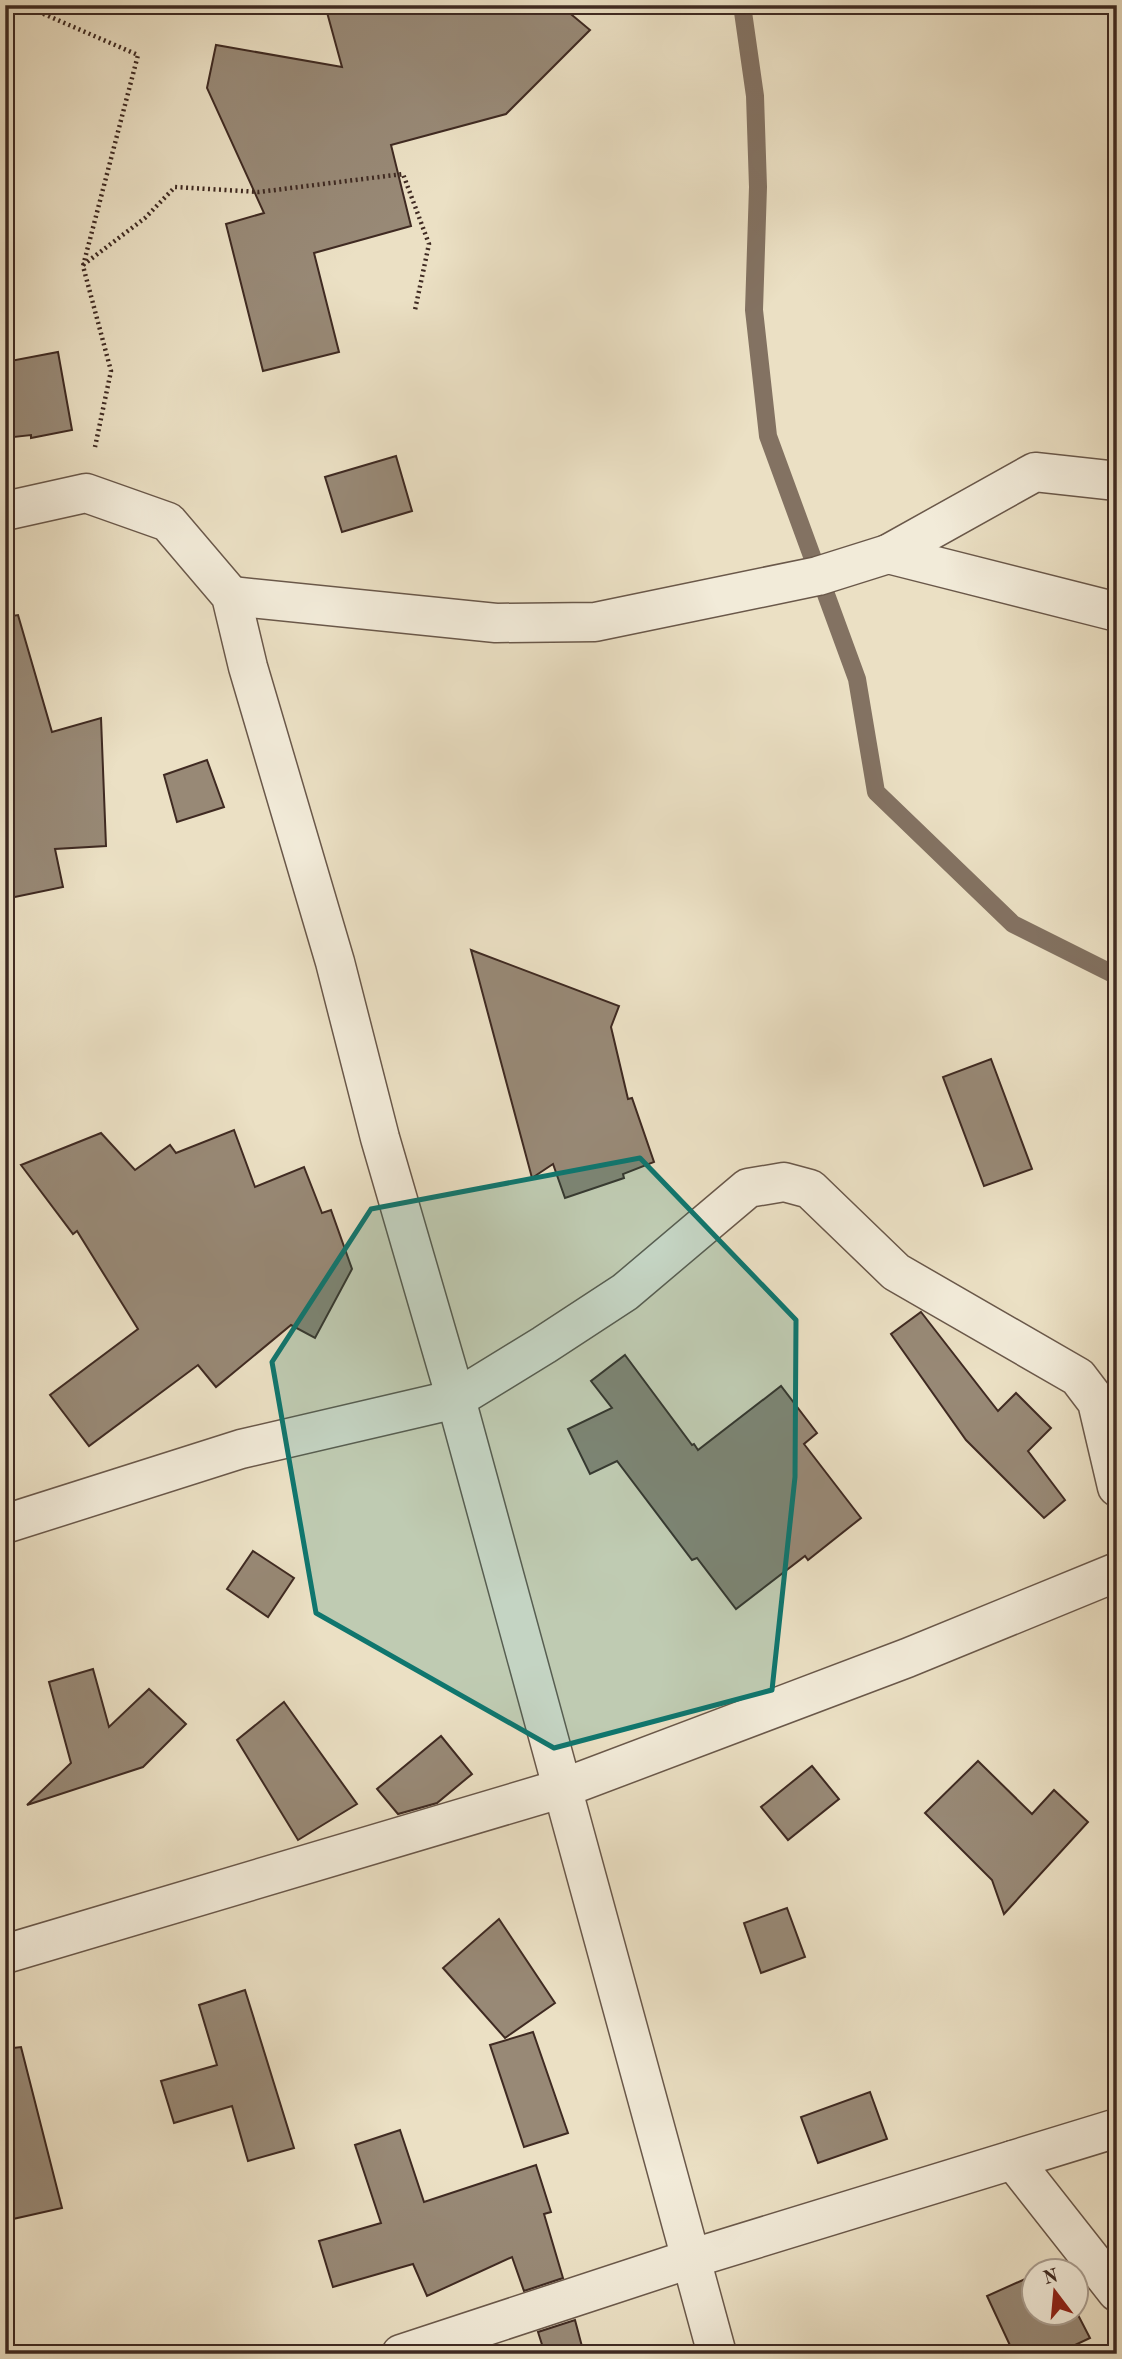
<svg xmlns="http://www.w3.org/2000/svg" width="1122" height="2359" font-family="'Old Standard TT',serif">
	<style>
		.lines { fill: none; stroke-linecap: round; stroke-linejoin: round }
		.stream { stroke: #837262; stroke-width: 18 }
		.building { fill: #988976; stroke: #3f2a22; stroke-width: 2 }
		.minor-casing { stroke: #6a584a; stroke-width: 41 }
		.path { stroke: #3f2a22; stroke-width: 4.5; stroke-dasharray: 2 3.5; stroke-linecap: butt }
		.minor { stroke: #f2ebd9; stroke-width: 38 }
		.marked { fill: #0f766e; fill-opacity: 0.2; stroke: #0f766e; stroke-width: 5; stroke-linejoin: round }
	</style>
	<rect width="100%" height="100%" fill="#ebe0c4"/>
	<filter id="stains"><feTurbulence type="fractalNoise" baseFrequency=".00286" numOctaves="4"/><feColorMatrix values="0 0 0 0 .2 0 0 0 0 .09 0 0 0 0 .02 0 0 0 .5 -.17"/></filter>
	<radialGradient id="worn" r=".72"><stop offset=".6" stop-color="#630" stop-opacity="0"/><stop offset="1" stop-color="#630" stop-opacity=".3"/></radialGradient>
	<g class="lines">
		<path class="stream" d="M 742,5 L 755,96 L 758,187 L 754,310 L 768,436 L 857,679 L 876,792 L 1013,924 L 1117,976"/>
	</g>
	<g class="building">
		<path d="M 325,5 L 560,5 L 590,30 L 506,114 L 391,145 L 411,226 L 314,253 L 339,352 L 263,371 L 226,224 L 264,213 L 207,88 L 216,45 L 342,67 Z"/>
		<path d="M 58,352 L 72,430 L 31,438 L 31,435 L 5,438 L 5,362 Z"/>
		<path d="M 396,456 L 412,511 L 342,532 L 325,477 Z"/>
		<path d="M 18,615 L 52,732 L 101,718 L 106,846 L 55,849 L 63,887 L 5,899 L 5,617 Z"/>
		<path d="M 207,760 L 224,807 L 177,822 L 164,775 Z"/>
		<path d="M 471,950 L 619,1006 L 611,1027 L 628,1099 L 632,1098 L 654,1162 L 623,1174 L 624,1178 L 565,1198 L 553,1164 L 532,1178 Z"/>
		<path d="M 991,1059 L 1032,1169 L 984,1186 L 943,1077 Z"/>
		<path d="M 234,1130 L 255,1187 L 304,1167 L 322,1213 L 331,1210 L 352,1269 L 315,1338 L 291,1325 L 216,1387 L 198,1365 L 89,1446 L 50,1395 L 138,1329 L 77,1231 L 73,1234 L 21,1165 L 101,1133 L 135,1170 L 170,1145 L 176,1153 Z"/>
		<path d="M 921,1312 L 998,1411 L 1016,1393 L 1051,1428 L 1028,1451 L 1065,1500 L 1044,1518 L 966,1440 L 891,1334 Z"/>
		<path d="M 625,1355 L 692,1445 L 694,1444 L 698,1450 L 781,1386 L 817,1433 L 804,1444 L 861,1518 L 808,1560 L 805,1556 L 736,1609 L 697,1558 L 692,1560 L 617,1461 L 590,1474 L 568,1429 L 612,1408 L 591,1381 Z"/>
		<path d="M 253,1551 L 294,1578 L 268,1617 L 227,1589 Z"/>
		<path d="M 93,1669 L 109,1727 L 149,1689 L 186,1724 L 143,1767 L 27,1805 L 71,1763 L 49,1682 Z"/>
		<path d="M 284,1702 L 357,1804 L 298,1840 L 237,1740 Z"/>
		<path d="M 441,1736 L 472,1774 L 437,1803 L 398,1814 L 377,1789 Z"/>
		<path d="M 978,1761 L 1032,1814 L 1054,1790 L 1088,1822 L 1004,1914 L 992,1880 L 925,1813 Z"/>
		<path d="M 812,1766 L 839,1799 L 788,1840 L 761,1807 Z"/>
		<path d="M 787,1908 L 805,1957 L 761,1973 L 744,1923 Z"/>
		<path d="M 499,1919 L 555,2003 L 505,2038 L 443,1968 Z"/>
		<path d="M 245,1990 L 294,2148 L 248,2161 L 232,2106 L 174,2123 L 161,2081 L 217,2065 L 199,2005 Z"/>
		<path d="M 533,2032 L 568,2133 L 524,2147 L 490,2045 Z"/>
		<path d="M 21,2047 L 62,2208 L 13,2219 L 5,2182 L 5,2049 Z"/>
		<path d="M 870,2092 L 887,2139 L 818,2163 L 801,2117 Z"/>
		<path d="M 400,2130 L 424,2202 L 536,2165 L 551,2212 L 544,2214 L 563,2278 L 524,2291 L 512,2257 L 427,2296 L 413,2264 L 333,2287 L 319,2241 L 381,2223 L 355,2145 Z"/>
		<path d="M 1034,2275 L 1034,2314 L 1076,2314 L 1076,2311 L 1090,2338 L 1056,2354 L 1014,2354 L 987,2296 Z"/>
		<path d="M 575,2320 L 584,2354 L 545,2354 L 538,2332 Z"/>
	</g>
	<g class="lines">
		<g class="minor-casing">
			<g id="minor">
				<path d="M 5,511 L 86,493 L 168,522 L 231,596 L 248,667 L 335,962 L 380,1138 L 456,1399 L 717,2354"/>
				<path d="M 888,554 L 1035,472 L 1117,481"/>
				<path d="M 231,596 L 496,623 L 595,622 L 818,576 L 888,554 L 1117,612"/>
				<path d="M 5,1524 L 241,1449 L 456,1399 L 544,1345 L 625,1292 L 748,1188 L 784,1182 L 810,1189 L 896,1272 L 1078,1377 L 1097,1402 L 1117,1487"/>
				<path d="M 5,1954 L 563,1788 L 907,1658 L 1117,1572"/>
				<path d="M 1013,2160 L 1117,2292"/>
				<path d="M 401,2354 L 690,2259 L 1117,2128"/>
			</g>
		</g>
		<g class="path">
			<path d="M 23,5 L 138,55 L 83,266 L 111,371 L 95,447"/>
			<path d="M 83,265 L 145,218 L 175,187 L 259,192 L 403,174 L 429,244 L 415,310"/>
		</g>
		<use href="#minor" class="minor"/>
	</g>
	<path class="marked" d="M 640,1158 L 796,1320 L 795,1477 L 772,1690 L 554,1748 L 316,1613 L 272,1362 L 371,1209 Z"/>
	<rect width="1122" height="2359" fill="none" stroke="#ebe0c4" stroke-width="28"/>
	<rect x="7" y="7" width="1108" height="2345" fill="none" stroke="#3f2a22" stroke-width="3.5"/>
	<rect x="14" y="14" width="1094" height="2331" fill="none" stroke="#3f2a22" stroke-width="2"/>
	<g transform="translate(1055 2292) rotate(344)"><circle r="33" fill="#f2ebd9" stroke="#aa9e90" stroke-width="2"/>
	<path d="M0-5L12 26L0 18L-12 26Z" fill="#8f2418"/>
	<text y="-10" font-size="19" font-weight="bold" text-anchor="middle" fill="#3f2a22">N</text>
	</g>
	<rect width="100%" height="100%" filter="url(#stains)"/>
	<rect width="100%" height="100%" fill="url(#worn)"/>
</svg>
